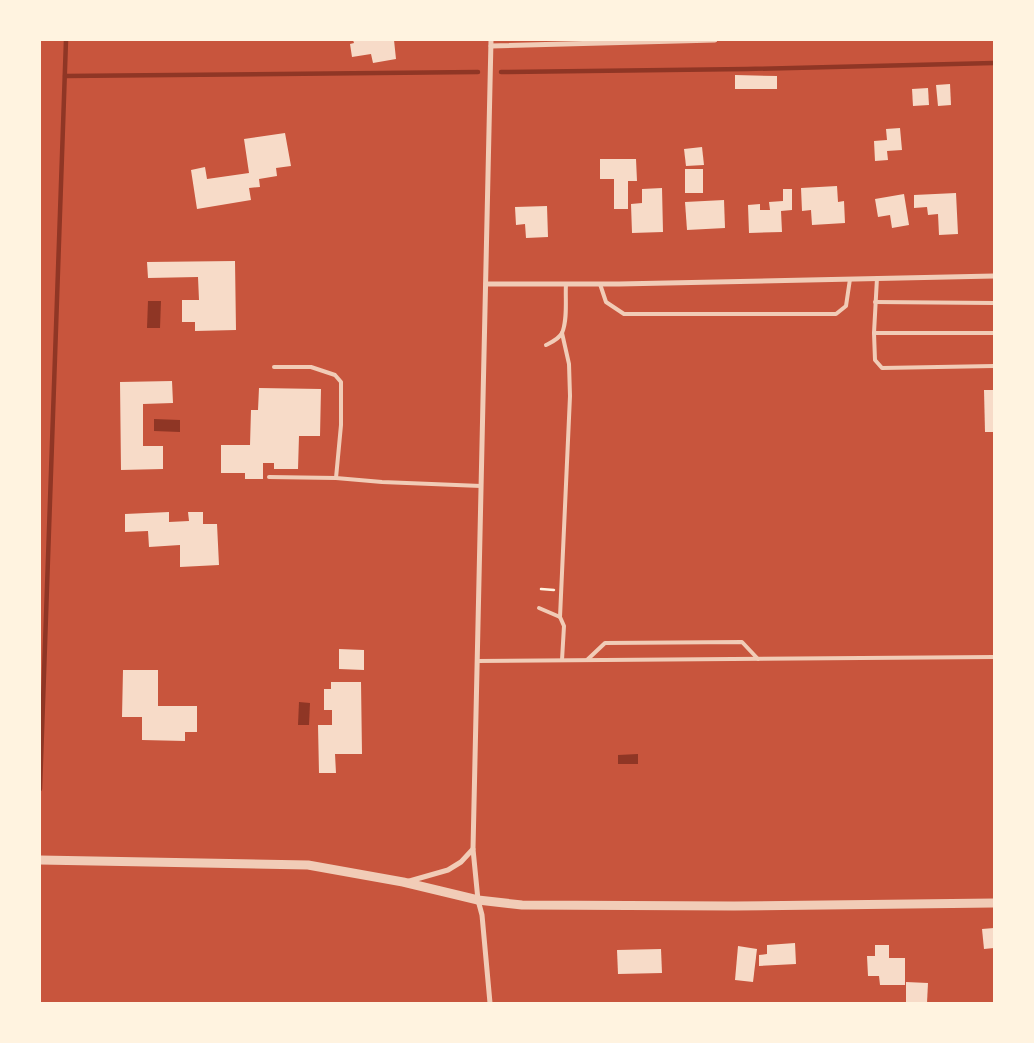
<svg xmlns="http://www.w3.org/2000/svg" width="1034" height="1043" font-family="'DM Sans',sans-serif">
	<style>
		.water { fill: #8f3625 }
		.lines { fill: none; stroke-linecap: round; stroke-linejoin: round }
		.stream { stroke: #8f3625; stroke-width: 4.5 }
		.building { fill: #f7dbc8 }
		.path { stroke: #fff3e0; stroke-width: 2.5 }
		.service { stroke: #f1ccb7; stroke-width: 4 }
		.minor { stroke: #f1ccb7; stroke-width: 5 }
		.tertiary { stroke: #f1ccb7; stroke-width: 9 }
	</style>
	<rect width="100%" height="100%" fill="#c8553d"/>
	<g class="water">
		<path d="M 148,301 L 161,301 L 160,328 L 147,328 Z"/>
		<path d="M 154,419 L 180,420 L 180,432 L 154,431 Z"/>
		<path d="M 299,702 L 310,703 L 309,725 L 298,725 Z"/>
		<path d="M 638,754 L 638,764 L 618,764 L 618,755 Z"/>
	</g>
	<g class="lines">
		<g class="stream">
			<path d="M 501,72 L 747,69 L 994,63"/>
			<path d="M 65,76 L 478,72"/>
			<path d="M 40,789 L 66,40"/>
		</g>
	</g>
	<g class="building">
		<path d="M 353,40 L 394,40 L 396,59 L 373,63 L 371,54 L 352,57 L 350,44 L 354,43 Z"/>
		<path d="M 735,75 L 777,76 L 777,89 L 735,89 Z"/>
		<path d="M 950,84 L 951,105 L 938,106 L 936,85 Z"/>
		<path d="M 928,88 L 929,105 L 913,106 L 912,89 Z"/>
		<path d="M 900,128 L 902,150 L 887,151 L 888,160 L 875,161 L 874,141 L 887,140 L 886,129 Z"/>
		<path d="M 285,133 L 291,166 L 276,168 L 277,176 L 259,179 L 260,187 L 249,188 L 251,200 L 197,209 L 191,170 L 205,167 L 207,179 L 249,173 L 244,139 Z"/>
		<path d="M 702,147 L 704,165 L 686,166 L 684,149 Z"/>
		<path d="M 600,159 L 636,159 L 637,181 L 628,181 L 628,209 L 614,209 L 614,179 L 600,179 Z"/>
		<rect x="685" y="169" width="18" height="24"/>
		<path d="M 837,186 L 838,202 L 844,201 L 845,223 L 812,225 L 811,210 L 802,211 L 801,188 Z"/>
		<path d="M 662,188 L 663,232 L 632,233 L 631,204 L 642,203 L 642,189 Z"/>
		<path d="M 783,189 L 792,189 L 792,210 L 781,211 L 782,232 L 749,233 L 748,205 L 760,204 L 760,210 L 770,210 L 769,202 L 783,201 Z"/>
		<path d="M 956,193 L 958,234 L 939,235 L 938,214 L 928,215 L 927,207 L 914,208 L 914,195 Z"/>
		<path d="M 904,194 L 909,225 L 892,228 L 890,215 L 878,217 L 875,199 Z"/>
		<path d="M 724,200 L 725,228 L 687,230 L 685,202 Z"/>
		<path d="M 547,206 L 548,237 L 526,238 L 525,224 L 516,225 L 515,207 Z"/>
		<path d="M 235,261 L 236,330 L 195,331 L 195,322 L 182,322 L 182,300 L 199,300 L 198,277 L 148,278 L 147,262 Z"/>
		<path d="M 172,381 L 173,403 L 143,404 L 143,446 L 163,446 L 163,469 L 121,470 L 120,382 Z"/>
		<path d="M 259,388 L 321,389 L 320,436 L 299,436 L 298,469 L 274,469 L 274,463 L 263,463 L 263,479 L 245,479 L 245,473 L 221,473 L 221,445 L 250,445 L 251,410 L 258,410 Z"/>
		<path d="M 984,390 L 994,390 L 994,432 L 985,432 Z"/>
		<path d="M 169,512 L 169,522 L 189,521 L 188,512 L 203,512 L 203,524 L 217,524 L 219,565 L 180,567 L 180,545 L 149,547 L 148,531 L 125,532 L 125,514 Z"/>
		<path d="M 339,649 L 364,650 L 364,670 L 339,669 Z"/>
		<path d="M 123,670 L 158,670 L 158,706 L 197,706 L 197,732 L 185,732 L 185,741 L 142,740 L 142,717 L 122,717 Z"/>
		<path d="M 331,682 L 361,682 L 362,754 L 335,754 L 336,773 L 319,773 L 318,725 L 332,725 L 332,710 L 324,710 L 324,689 L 331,689 Z"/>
		<path d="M 994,928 L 994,948 L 984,949 L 982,929 Z"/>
		<path d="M 795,943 L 796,964 L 759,966 L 759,955 L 767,954 L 767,945 Z"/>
		<path d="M 875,945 L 889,945 L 889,958 L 905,958 L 905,985 L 880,985 L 879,976 L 868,976 L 867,956 L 875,956 Z"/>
		<path d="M 738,946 L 757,949 L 753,982 L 735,980 Z"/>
		<path d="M 661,949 L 662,973 L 618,974 L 617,950 Z"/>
		<path d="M 906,982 L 928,983 L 927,1003 L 906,1003 Z"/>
	</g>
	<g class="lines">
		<path class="path" d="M 541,589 L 554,590"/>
		<g class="service">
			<path d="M 877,278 L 874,333 L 875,360 L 882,368 L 994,366"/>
			<path d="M 600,284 L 606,302 L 624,314 L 836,314 L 846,306 L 850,279"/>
			<path d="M 875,302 L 994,303"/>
			<path d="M 874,333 L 994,333"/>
			<path d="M 546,345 C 552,342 559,339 562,333 C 568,319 565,298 566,284"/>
			<path d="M 274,367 L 311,367 L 335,375 L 341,382 L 341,425 L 336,478 L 382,482 L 481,486"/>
			<path d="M 269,477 L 336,478"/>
			<path d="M 539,608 L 560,617 L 564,626 L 562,660"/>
			<path d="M 560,617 L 570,396 L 569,364 L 562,333"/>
			<path d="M 587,660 L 605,643 L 742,642 L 758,659"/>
			<path d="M 477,661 L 994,657"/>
		</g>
		<g class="minor">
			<path d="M 491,46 L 715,40"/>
			<path d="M 486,284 L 619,284 L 994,276"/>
			<path d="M 406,882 L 448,870 L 461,862 L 473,849"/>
			<path d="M 490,1003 L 482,915 L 478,900 L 473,849 L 491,40"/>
		</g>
		<path class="tertiary" d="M 40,860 L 308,865 L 403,882 L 478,900 L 522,905 L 734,906 L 994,903"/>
	</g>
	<rect width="1034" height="1043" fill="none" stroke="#fff3e0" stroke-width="82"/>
</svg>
